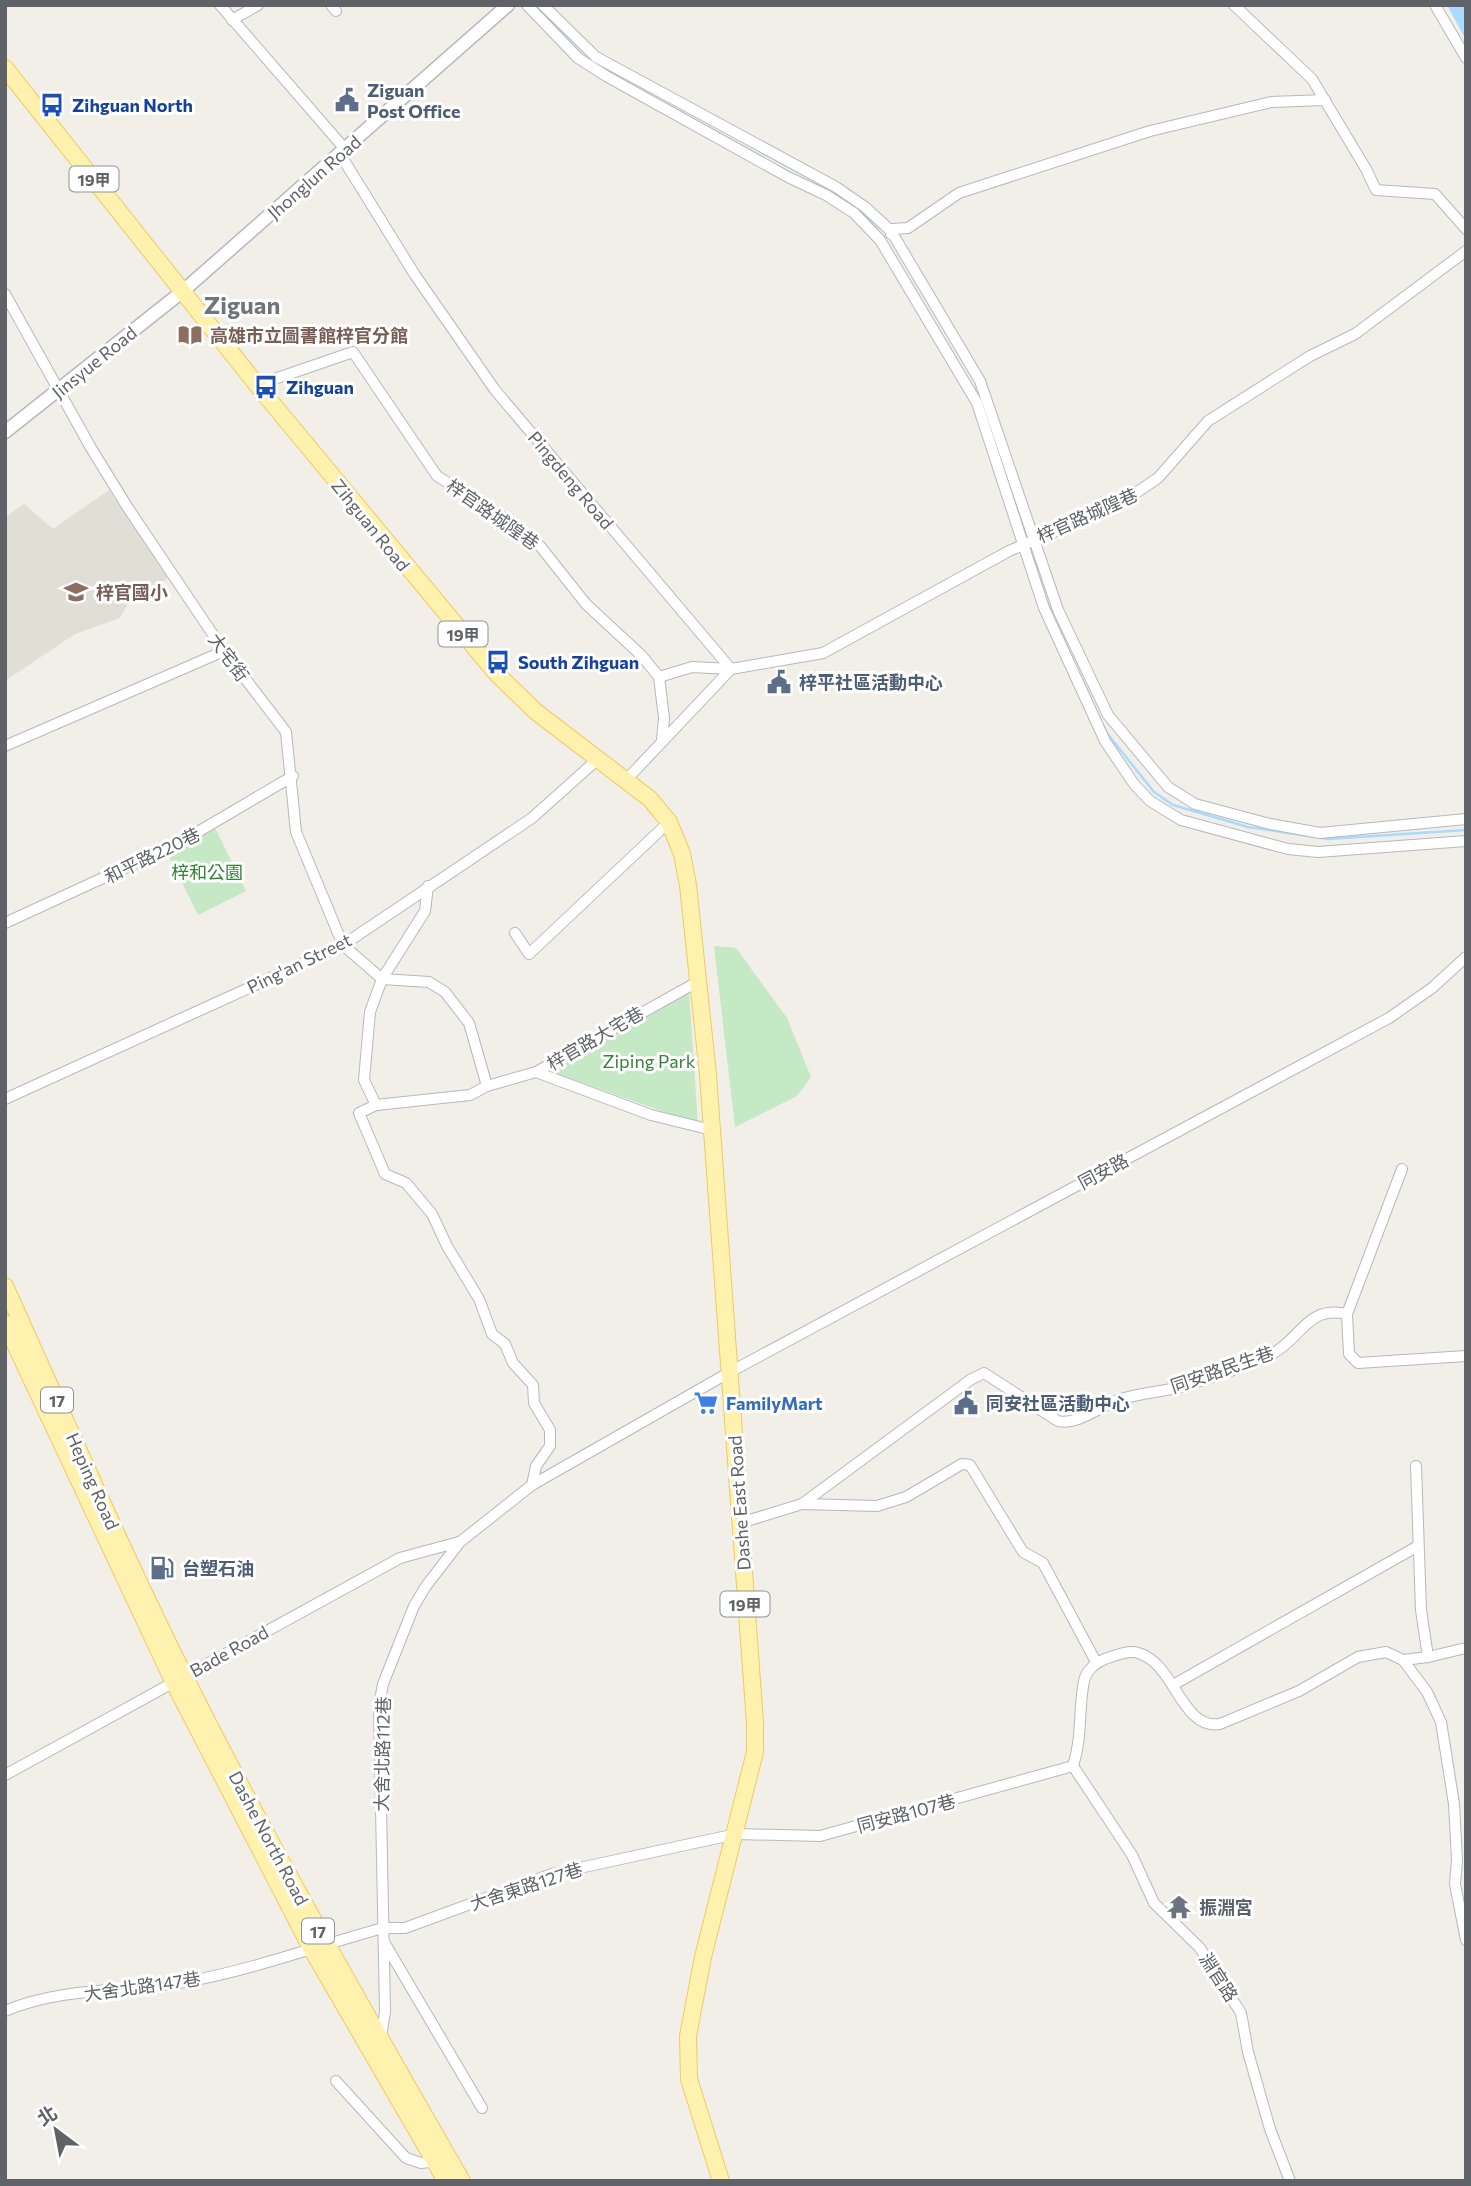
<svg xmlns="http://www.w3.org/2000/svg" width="1471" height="2186" font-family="Commissioner,'Noto Sans TC',sans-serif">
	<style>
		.education { fill: #e1ded6 }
		.green { fill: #c5e8c5 }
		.water { fill: #aadaff }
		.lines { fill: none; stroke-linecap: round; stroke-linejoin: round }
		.stream { stroke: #aadaff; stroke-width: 2.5 }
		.minor-casing { stroke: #b5b8bc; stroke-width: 12 }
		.tertiary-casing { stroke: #b5b8bc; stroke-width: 15 }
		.primary-casing { stroke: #f2c960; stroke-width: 18 }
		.minor { stroke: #fff; stroke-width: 10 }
		.tertiary { stroke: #fff; stroke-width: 12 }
		.primary { stroke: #fff2af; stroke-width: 16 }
		.labels { text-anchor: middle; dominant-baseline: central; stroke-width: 6; stroke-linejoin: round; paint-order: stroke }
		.shield { fill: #fff; stroke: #8f9295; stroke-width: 2 }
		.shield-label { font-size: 16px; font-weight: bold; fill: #5f6368 }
		.service-label { font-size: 18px; font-weight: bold; fill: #4e5e75; stroke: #fff; text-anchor: start }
		.transit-label { font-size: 18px; font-weight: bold; fill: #164399; stroke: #fff; text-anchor: start }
		.street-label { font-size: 18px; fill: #5f6368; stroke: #fff }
		.education-label { font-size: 18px; font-weight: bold; fill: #785e54; stroke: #fff; text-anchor: start }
		.park-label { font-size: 18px; fill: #348238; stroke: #fff }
		.shop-label { font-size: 18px; font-weight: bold; fill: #366cbe; stroke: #fff; text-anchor: start }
		.worship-label { font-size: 18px; font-weight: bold; fill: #5b616d; stroke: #fff; text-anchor: start }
		.district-label { font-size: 24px; font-weight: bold; fill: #70757a; stroke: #fff }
	</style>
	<rect width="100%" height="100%" fill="#f1efe8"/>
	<path class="education" d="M 109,490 L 168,578 L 129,602 L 120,618 L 75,634 L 5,681 L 5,517 L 24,504 L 53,529 Z"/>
	<g class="green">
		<path d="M 215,828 L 246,891 L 198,915 L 167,852 Z"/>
		<path d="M 714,946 L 736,948 L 787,1018 L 811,1077 L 797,1096 L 735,1127 Z"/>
		<path d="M 689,991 L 698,1124 L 546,1070 Z"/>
	</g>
	<path class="water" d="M 1447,5 L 1466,5 L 1466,40 Z"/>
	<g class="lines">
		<g class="stream">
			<path d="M 547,16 L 585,53"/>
			<path d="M 592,59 L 829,189 L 860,209 L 883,237"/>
			<path d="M 1106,732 L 1154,792 L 1173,805 L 1248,827 L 1328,839 L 1466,830"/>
		</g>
		<g class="minor-casing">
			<g id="minor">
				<path d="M 220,5 L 345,149"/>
				<path d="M 331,5 L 336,11"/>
				<path d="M 527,5 L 578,58 L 606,76 L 788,177 L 826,195 L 854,213 L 880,240 L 977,403 L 1044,608 L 1105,741 L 1134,784 L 1150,801 L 1181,820 L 1288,849 L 1318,852 L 1466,841"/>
				<path d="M 543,5 L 596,57 L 836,187 L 865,207 L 891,231 L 980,381 L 1058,610 L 1108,715 L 1168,787 L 1195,804 L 1270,824 L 1320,833 L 1466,819"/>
				<path d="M 1234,5 L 1312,79 L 1366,169 L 1376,190 L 1435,194 L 1466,229"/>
				<path d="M 1435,5 L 1466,58"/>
				<path d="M 232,20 L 258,5"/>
				<path d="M 340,154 L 415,275 L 495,390 L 731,669 L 627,779"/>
				<path d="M 891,234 L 893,229 L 908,228 L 959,193 L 1150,131 L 1271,102 L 1325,100"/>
				<path d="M 5,294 L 91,448 L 128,508 L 224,651 L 286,732 L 296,832 L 343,945 L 382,979 L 429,982 L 445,992 L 469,1023 L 487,1086"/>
				<path d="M 257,385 L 353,352 L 437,476 L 497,513 L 540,546 L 586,604 L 642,656 L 659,677 L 664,718 L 662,740"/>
				<path d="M 659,677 L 692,667 L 731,669 L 823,653 L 1009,551 L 1121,503 L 1158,478 L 1208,421 L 1310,356 L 1355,334 L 1466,251"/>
				<path d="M 5,746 L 224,651"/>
				<path d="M 5,923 L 179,843 L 293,776"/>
				<path d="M 515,933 L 529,954 L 669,822"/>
				<path d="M 536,1072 L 651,1115 L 712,1130"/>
				<path d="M 5,1099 L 343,945 L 532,818 L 599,758"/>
				<path d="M 376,1105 L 364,1080 L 370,1012 L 382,979 L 425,911 L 428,886"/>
				<path d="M 1347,1314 L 1402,1169"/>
				<path d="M 1416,1466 L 1421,1610 L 1428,1657"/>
				<path d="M 532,1485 L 536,1466 L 550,1446 L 550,1430 L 534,1403 L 533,1385 L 513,1363 L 505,1344 L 492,1334 L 479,1299 L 447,1246 L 432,1214 L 406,1183 L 385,1174 L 359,1113 L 376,1105 L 470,1095 L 487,1086 L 536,1072 L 699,981"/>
				<path d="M 802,1504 L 877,1506 L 906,1497 L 962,1464 L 970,1465 L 1023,1552 L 1043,1563 L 1096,1662"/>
				<path d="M 740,1523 L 802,1504 L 970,1380 L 984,1373 L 1058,1421 C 1077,1426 1100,1406 1118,1400 C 1141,1392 1168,1392 1191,1384 C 1217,1375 1248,1367 1272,1354 C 1302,1338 1307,1305 1347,1314 L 1349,1354 L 1358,1363 L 1466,1356"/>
				<path d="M 1403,1660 L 1428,1657 L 1466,1648"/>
				<path d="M 1173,1685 L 1418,1546"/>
				<path d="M 1073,1766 C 1083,1734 1078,1710 1084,1681 C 1086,1671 1096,1662 1105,1659 C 1116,1655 1130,1649 1141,1654 C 1175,1666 1182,1730 1220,1724 L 1299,1691 L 1358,1657 L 1386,1652 L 1403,1660 L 1427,1692 L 1441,1722 L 1454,1804 L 1457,1860 L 1455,1884 L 1466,1940"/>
				<path d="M 1073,1766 L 1132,1855 L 1154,1903 L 1200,1948 L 1241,2013 L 1248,2052 L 1270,2129 L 1290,2181"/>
				<path d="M 5,1775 L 400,1558 L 459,1542"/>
				<path d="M 384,1942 L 482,2108"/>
				<path d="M 5,2011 C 61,1987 126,1992 185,1982 C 252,1970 317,1946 383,1928 L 405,1928 L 552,1874 L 736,1834 L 820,1836 L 1073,1766"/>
				<path d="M 381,2037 L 385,2012 L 379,1705 L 383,1684 L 414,1606 L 426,1586 L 460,1542 L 532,1485 L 730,1372 L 1389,1018 L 1432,988 L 1466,957"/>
				<path d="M 336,2081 L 406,2158 L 421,2163 L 437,2161"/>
			</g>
		</g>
		<g class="tertiary-casing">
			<path id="tertiary" d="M 5,432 L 183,291 L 508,5"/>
		</g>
		<g class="primary-casing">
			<g id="primary">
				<path d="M 5,68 L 257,385 L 495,672 L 535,711 L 650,799 L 669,822 L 682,854 L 688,885 L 708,1075 L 755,1723 L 755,1752 L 703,1957 L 688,2036 L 689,2079 L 721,2181"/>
				<path d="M 5,1286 C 64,1416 120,1547 184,1675 C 270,1848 366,2014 462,2181"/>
				<path d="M 5,1323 L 173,1681 L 311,1948 L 446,2181"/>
			</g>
		</g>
		<use href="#minor" class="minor"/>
		<use href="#tertiary" class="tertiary"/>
		<use href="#primary" class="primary"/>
	</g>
	<defs>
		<g id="civic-bare" transform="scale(1.89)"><path d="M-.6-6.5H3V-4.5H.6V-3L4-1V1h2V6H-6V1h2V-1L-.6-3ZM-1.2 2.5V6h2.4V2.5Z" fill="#5c6f8a" stroke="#fff" stroke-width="2.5" paint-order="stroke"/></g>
		<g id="bus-bare" transform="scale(1.89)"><path d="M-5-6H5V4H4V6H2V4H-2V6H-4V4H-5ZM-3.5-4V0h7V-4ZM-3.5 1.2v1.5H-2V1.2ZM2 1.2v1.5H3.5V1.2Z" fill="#1a4fb4" stroke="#fff" stroke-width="2.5" paint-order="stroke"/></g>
		<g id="library-bare" transform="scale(1.89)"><path d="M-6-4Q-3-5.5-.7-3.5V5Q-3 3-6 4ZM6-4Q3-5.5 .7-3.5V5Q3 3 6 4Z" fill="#8d6e63" stroke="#fff" stroke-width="2.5" paint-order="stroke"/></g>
		<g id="school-bare" transform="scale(1.89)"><path d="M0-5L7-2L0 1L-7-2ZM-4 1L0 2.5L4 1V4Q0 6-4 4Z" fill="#8d6e63" stroke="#fff" stroke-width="2.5" paint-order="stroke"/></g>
		<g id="supermarket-bare" transform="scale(1.89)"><path d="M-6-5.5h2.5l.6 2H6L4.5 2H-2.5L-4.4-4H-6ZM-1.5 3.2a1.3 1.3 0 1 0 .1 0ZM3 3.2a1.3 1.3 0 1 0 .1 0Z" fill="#3f7fe0" stroke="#fff" stroke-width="2.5" paint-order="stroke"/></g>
		<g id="fuel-bare" transform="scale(1.89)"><path d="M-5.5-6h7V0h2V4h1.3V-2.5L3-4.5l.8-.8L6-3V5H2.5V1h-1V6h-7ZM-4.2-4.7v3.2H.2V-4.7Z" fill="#5c6f8a" stroke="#fff" stroke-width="2.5" paint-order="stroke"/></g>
		<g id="temple-bare" transform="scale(1.89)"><path d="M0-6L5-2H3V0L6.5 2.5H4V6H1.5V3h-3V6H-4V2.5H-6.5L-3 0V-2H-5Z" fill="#6b7280" stroke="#fff" stroke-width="2.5" paint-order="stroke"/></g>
	</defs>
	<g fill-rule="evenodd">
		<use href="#civic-bare" x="347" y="100"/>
		<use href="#bus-bare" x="52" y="105"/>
		<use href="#library-bare" x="190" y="335"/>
		<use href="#bus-bare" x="266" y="387"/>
		<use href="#school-bare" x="76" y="592"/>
		<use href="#bus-bare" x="498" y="662"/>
		<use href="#civic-bare" x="779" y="682"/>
		<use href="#supermarket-bare" x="706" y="1403"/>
		<use href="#civic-bare" x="966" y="1403"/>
		<use href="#fuel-bare" x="162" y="1568"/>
		<use href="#temple-bare" x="1179" y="1907"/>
	</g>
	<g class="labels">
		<g class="shield">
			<rect x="69.5" y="166.5" width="49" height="25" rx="5"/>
			<rect x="438.5" y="621.5" width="49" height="25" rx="5"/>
			<rect x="41" y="1387.5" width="32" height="25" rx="5"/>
			<rect x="720.5" y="1591.5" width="49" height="25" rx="5"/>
			<rect x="302" y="1918.5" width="32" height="25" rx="5"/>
		</g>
		<g class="shield-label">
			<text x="94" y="179">19甲</text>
			<text x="463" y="634">19甲</text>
			<text x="57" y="1400">17</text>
			<text x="745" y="1604">19甲</text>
			<text x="318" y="1931">17</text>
		</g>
		<g class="service-label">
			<text x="367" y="90">Ziguan<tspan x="367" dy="21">Post Office</tspan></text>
			<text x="799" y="682">梓平社區活動中心</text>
			<text x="986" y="1403">同安社區活動中心</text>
			<text x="182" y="1568">台塑石油</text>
		</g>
		<g class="transit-label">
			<text x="72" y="105">Zihguan North</text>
			<text x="286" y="387">Zihguan</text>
			<text x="518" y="662">South Zihguan</text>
		</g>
		<g class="street-label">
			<text transform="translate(314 177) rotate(-41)">Jhonglun Road</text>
			<text transform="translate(94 362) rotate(-39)">Jinsyue Road</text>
			<text transform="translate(571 480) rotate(50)">Pingdeng Road</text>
			<text transform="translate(493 514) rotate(35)">梓官路城隍巷</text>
			<text transform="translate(1087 515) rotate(-24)">梓官路城隍巷</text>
			<text transform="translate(371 525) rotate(51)">Zihguan Road</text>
			<text transform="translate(229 657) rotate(54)">大宅街</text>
			<text transform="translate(152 855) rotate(-26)">和平路220巷</text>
			<text transform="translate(299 963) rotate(-26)">Ping'an Street</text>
			<text transform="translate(595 1038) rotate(-30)">梓官路大宅巷</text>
			<text transform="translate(1103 1171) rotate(-28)">同安路</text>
			<text transform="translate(1222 1369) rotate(-19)">同安路民生巷</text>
			<text transform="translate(93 1481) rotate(66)">Heping Road</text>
			<text transform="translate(739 1503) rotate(-94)">Dashe East Road</text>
			<text transform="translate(229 1651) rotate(-29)">Bade Road</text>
			<text transform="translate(382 1754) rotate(-89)">大舍北路112巷</text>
			<text transform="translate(906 1813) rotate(-15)">同安路107巷</text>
			<text transform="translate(269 1838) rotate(62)">Dashe North Road</text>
			<text transform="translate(526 1886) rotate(-18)">大舍東路127巷</text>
			<text transform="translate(1219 1977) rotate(57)">淵官路</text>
			<text transform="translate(142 1986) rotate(-8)">大舍北路147巷</text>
		</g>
		<g class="education-label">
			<text x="210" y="335">高雄市立圖書館梓官分館</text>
			<text x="96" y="592">梓官國小</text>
		</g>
		<g class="park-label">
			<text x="207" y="872">梓和公園</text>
			<text x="649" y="1061">Ziping Park</text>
		</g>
		<g class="shop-label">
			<text x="726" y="1403">FamilyMart</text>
		</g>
		<g class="worship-label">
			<text x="1199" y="1907">振淵宮</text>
		</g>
		<g class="district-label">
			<text x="242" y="304">Ziguan</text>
		</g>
	</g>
	<rect width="1471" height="2186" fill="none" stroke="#5f6368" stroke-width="14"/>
	<g transform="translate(56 2130) rotate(328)" stroke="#ffffff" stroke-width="5" paint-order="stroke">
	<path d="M0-5L12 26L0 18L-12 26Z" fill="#5f6368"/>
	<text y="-10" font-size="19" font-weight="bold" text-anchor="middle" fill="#5f6368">北</text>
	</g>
</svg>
